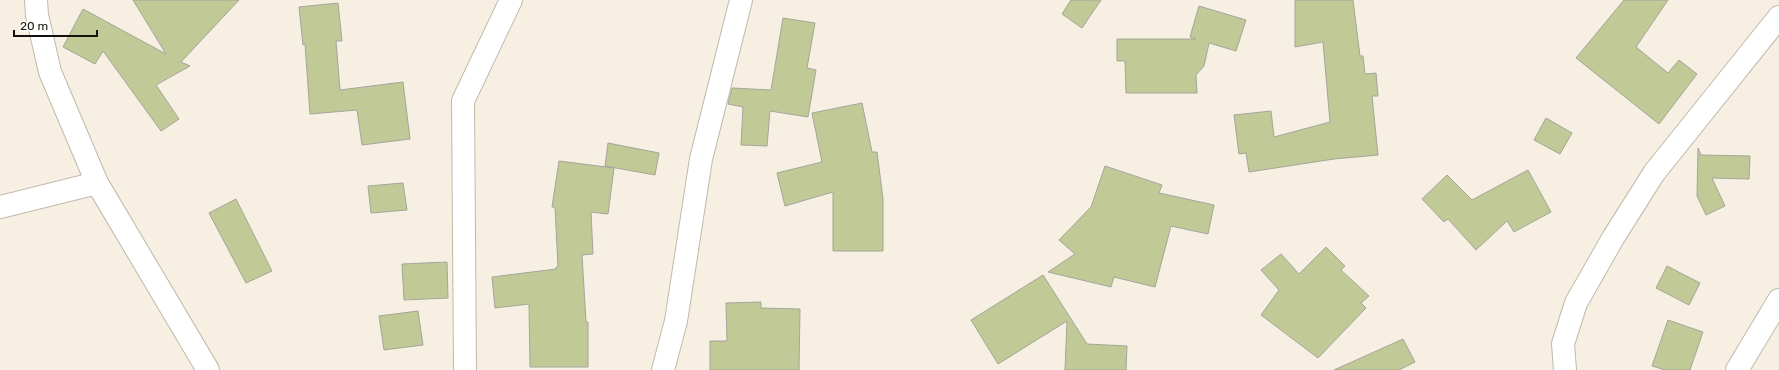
<svg xmlns="http://www.w3.org/2000/svg" width="1779" height="370" font-family="Rubik,sans-serif">
	<style>
		.building { fill: #c1c997; stroke: #a4a699 }
		.lines { fill: none; stroke-linecap: round; stroke-linejoin: round }
		.minor-casing { stroke: #c0baad; stroke-width: 24 }
		.minor { stroke: #fff; stroke-width: 22 }
	</style>
	<rect width="100%" height="100%" fill="#f6efe2"/>
	<g class="building">
		<path d="M 133,0 L 239,0 L 181,62 L 190,66 L 156,85 L 179,119 L 161,131 L 103,51 L 95,64 L 63,47 L 83,9 L 166,54 Z"/>
		<path d="M 1071,0 L 1101,0 L 1082,28 L 1062,14 Z"/>
		<path d="M 1295,0 L 1353,0 L 1360,56 L 1363,56 L 1365,74 L 1376,73 L 1378,96 L 1372,96 L 1378,155 L 1334,159 L 1249,172 L 1246,153 L 1239,154 L 1234,115 L 1271,111 L 1274,137 L 1330,122 L 1323,42 L 1295,47 Z"/>
		<path d="M 1624,0 L 1668,0 L 1636,47 L 1668,73 L 1679,60 L 1697,74 L 1659,124 L 1576,58 Z"/>
		<path d="M 338,3 L 342,41 L 336,41 L 340,90 L 403,82 L 410,139 L 362,145 L 357,110 L 310,114 L 305,44 L 303,45 L 299,7 Z"/>
		<path d="M 1199,6 L 1246,20 L 1236,51 L 1209,43 L 1204,66 L 1196,75 L 1197,93 L 1126,93 L 1125,61 L 1117,61 L 1117,39 L 1196,39 L 1190,37 Z"/>
		<path d="M 783,18 L 815,23 L 807,68 L 816,70 L 808,117 L 770,111 L 767,146 L 741,145 L 743,107 L 728,104 L 732,88 L 771,90 Z"/>
		<path d="M 862,103 L 872,152 L 877,152 L 883,199 L 883,251 L 833,251 L 833,192 L 785,206 L 777,173 L 822,162 L 812,113 Z"/>
		<path d="M 1546,118 L 1572,133 L 1560,154 L 1534,140 Z"/>
		<path d="M 608,143 L 659,153 L 655,175 L 605,166 Z"/>
		<path d="M 1698,148 L 1701,155 L 1750,156 L 1749,179 L 1712,178 L 1725,206 L 1706,215 L 1697,196 Z"/>
		<path d="M 559,161 L 614,168 L 608,214 L 591,212 L 593,254 L 582,255 L 586,322 L 588,322 L 588,367 L 530,367 L 529,304 L 495,308 L 492,277 L 556,269 L 556,267 L 558,267 L 555,207 L 552,207 Z"/>
		<path d="M 1105,166 L 1162,185 L 1159,193 L 1214,205 L 1208,234 L 1171,226 L 1155,287 L 1114,277 L 1111,287 L 1048,272 L 1075,254 L 1059,240 L 1091,207 Z"/>
		<path d="M 1528,170 L 1551,212 L 1514,232 L 1507,221 L 1476,250 L 1448,219 L 1444,222 L 1422,199 L 1447,175 L 1472,200 Z"/>
		<path d="M 403,183 L 407,210 L 371,213 L 368,186 Z"/>
		<path d="M 236,199 L 272,271 L 246,283 L 209,213 Z"/>
		<path d="M 1326,247 L 1345,266 L 1341,270 L 1369,296 L 1361,303 L 1366,308 L 1318,358 L 1261,315 L 1279,290 L 1261,270 L 1281,254 L 1299,274 Z"/>
		<path d="M 447,262 L 448,298 L 404,300 L 402,264 Z"/>
		<path d="M 1667,266 L 1700,283 L 1689,305 L 1656,288 Z"/>
		<path d="M 1043,275 L 1087,344 L 1127,346 L 1126,370 L 1065,370 L 1067,321 L 998,364 L 971,320 Z"/>
		<path d="M 761,302 L 761,308 L 800,309 L 799,370 L 710,370 L 710,341 L 727,341 L 726,303 Z"/>
		<path d="M 418,311 L 423,345 L 384,350 L 379,316 Z"/>
		<path d="M 1668,320 L 1703,332 L 1690,370 L 1665,370 L 1652,366 Z"/>
		<path d="M 1403,339 L 1415,362 L 1399,370 L 1334,370 Z"/>
	</g>
	<g class="lines">
		<g class="minor-casing">
			<g id="minor">
				<path d="M 36,0 L 37,15 L 50,72 L 97,183 L 208,370"/>
				<path d="M 0,207 L 97,183"/>
				<path d="M 465,370 L 463,101 L 511,0"/>
				<path d="M 663,370 L 676,321 L 701,159 L 741,0"/>
				<path d="M 1565,370 L 1563,344 L 1576,303 L 1613,238 L 1654,173 L 1779,17"/>
				<path d="M 1737,370 L 1779,300"/>
			</g>
		</g>
		<use href="#minor" class="minor"/>
	</g>
	<path d="M14 30v6h83v-6" fill="none" stroke="#14120d" stroke-width="2"/>
	<text x="20" y="30" font-size="12" fill="#14120d" stroke="#fefdfa" stroke-width="3" paint-order="stroke">20 m</text>
</svg>
